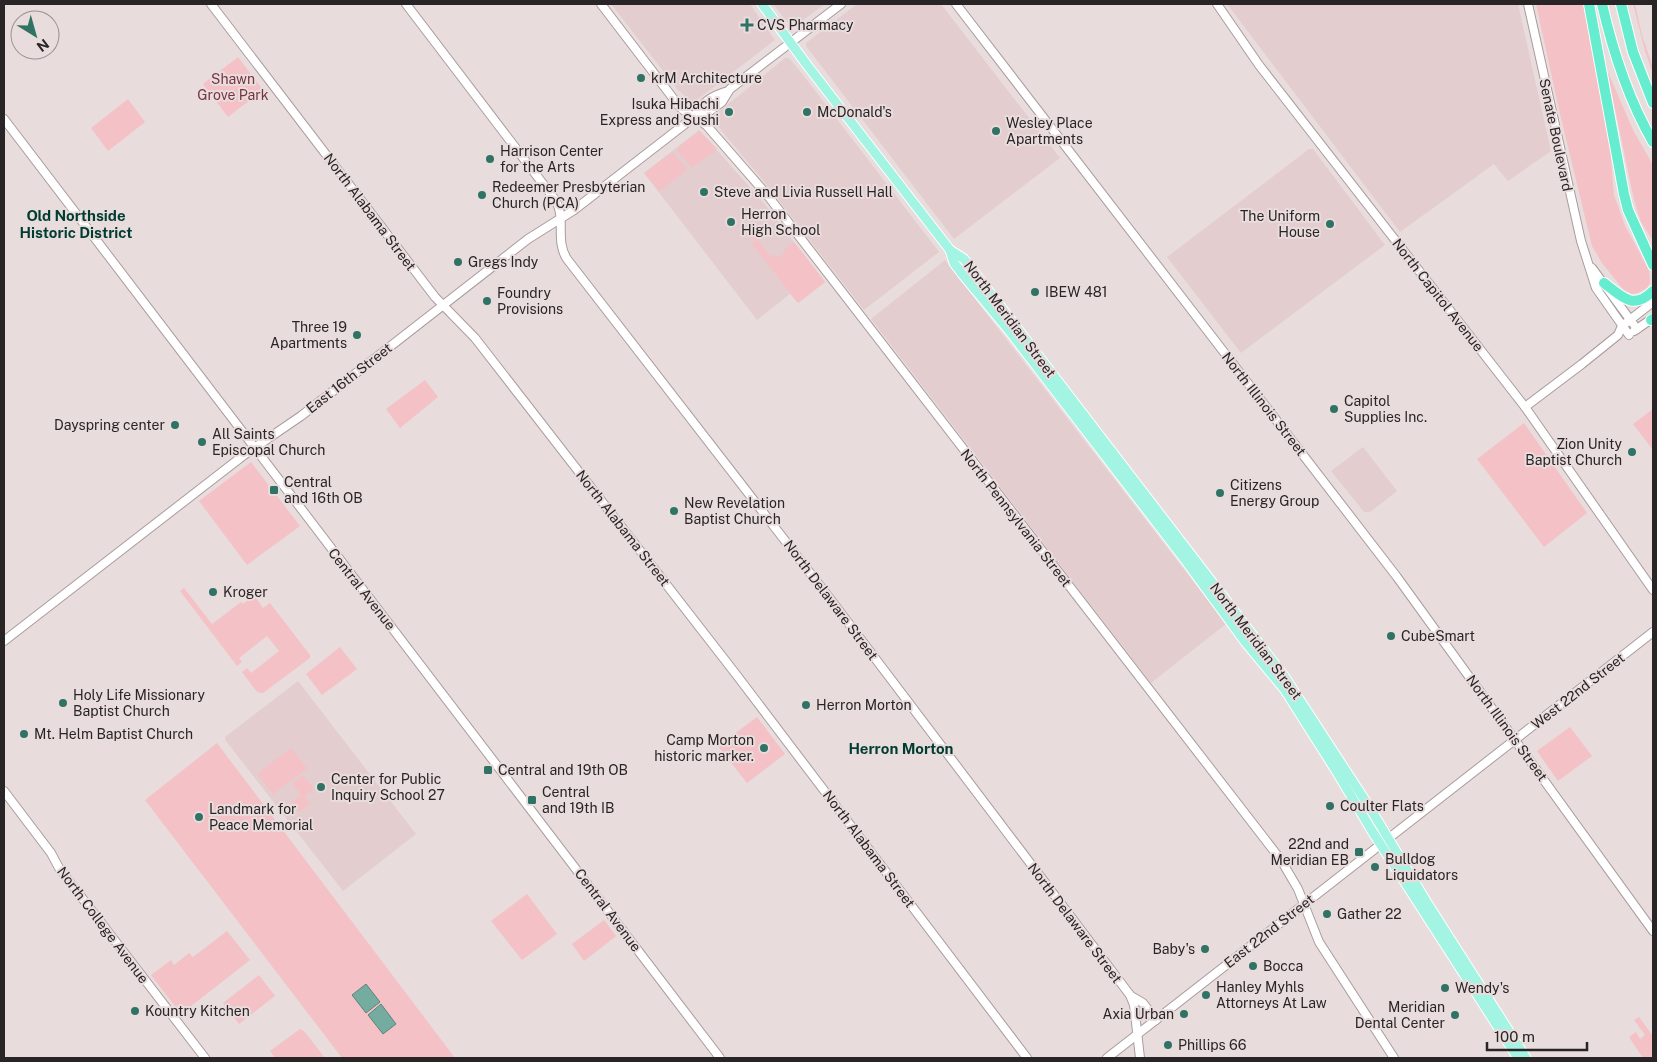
<svg xmlns="http://www.w3.org/2000/svg" width="1657" height="1062" font-family="'Public Sans',sans-serif">
	<style>
		.built { fill: #e3cdcf }
		.green { fill: #f4c1c6 }
		.water { fill: #74ad9f; stroke: #5e847a }
		.lines { fill: none; stroke-linecap: round; stroke-linejoin: round }
		.secondary-casing { stroke: #a99c9d; stroke-width: 10 }
		.primary-casing { stroke: #fff; stroke-width: 11 }
		.highway-casing { stroke: #fff; stroke-width: 12 }
		.secondary { stroke: #fff; stroke-width: 8 }
		.primary { stroke: #a3f4e2; stroke-width: 9 }
		.highway { stroke: #66ecce; stroke-width: 10 }
		.poi-dot { fill: #307264; stroke: #e9dcdd; stroke-width: 2 }
		.labels { text-anchor: middle; dominant-baseline: central; stroke-width: 4; stroke-linejoin: round; paint-order: stroke }
		.poi-label { font-size: 14px; fill: #292425; stroke: #e9dcdd; text-anchor: start }
		.park-label { font-size: 14px; fill: #773440; stroke: #e9dcdd }
		.street-label { font-size: 14px; fill: #292425; stroke: #e9dcdd }
		.neighbourhood-label { font-size: 15px; font-weight: bold; fill: #003c31; stroke: #e9dcdd }
	</style>
	<rect width="100%" height="100%" fill="#e9dcdd"/>
	<g class="built">
		<path d="M 611,4 L 750,4 L 775,40 L 693,103 L 678,90 Z"/>
		<path d="M 773,4 L 825,4 L 792,28 Z"/>
		<path d="M 857,4 L 941,4 L 1060,158 L 954,239 L 806,46 L 806,43 Z"/>
		<path d="M 1227,4 L 1518,4 L 1551,151 L 1508,181 L 1494,164 L 1400,232 Z"/>
		<path d="M 785,58 L 788,58 L 790,59 L 803,75 L 939,252 L 864,310 L 770,189 L 711,118 Z"/>
		<path d="M 699,130 L 764,203 L 825,282 L 798,303 L 790,294 L 757,320 L 644,173 Z"/>
		<path d="M 1309,149 L 1313,149 L 1385,245 L 1241,353 L 1167,257 Z"/>
		<path d="M 945,260 L 1226,624 L 1151,683 L 871,319 Z"/>
		<path d="M 1363,447 L 1397,491 L 1370,512 L 1364,512 L 1331,471 Z"/>
		<path d="M 298,681 L 416,834 L 343,891 L 226,741 L 225,737 Z"/>
	</g>
	<g class="green">
		<path d="M 1536,4 L 1585,4 L 1609,133 L 1614,195 L 1625,226 L 1649,270 L 1650,282 L 1647,288 L 1638,293 L 1632,294 L 1623,289 L 1602,263 L 1592,246 L 1560,114 Z"/>
		<path d="M 1633,4 L 1635,4 L 1642,35 L 1653,68 L 1653,74 L 1645,51 Z"/>
		<path d="M 238,57 L 263,90 L 228,117 L 203,84 Z"/>
		<path d="M 1607,70 L 1634,132 L 1653,165 L 1653,241 L 1641,222 L 1634,200 Z"/>
		<path d="M 128,99 L 145,122 L 108,151 L 91,128 Z"/>
		<path d="M 700,131 L 717,149 L 692,168 L 677,150 L 679,148 L 678,147 Z"/>
		<path d="M 671,153 L 674,153 L 687,170 L 659,191 L 644,173 Z"/>
		<path d="M 756,231 L 760,235 L 756,238 L 771,257 L 775,254 L 777,258 L 785,252 L 784,250 L 794,242 L 825,282 L 798,303 L 752,244 L 755,241 L 750,235 Z"/>
		<path d="M 425,380 L 438,397 L 400,428 L 386,409 Z"/>
		<path d="M 1653,409 L 1653,450 L 1633,424 Z"/>
		<path d="M 1524,423 L 1587,513 L 1544,547 L 1477,459 Z"/>
		<path d="M 251,462 L 300,526 L 247,565 L 199,501 Z"/>
		<path d="M 184,588 L 212,624 L 241,602 L 243,604 L 254,595 L 263,608 L 270,603 L 310,655 L 310,658 L 263,693 L 257,692 L 242,672 L 247,668 L 251,673 L 279,651 L 267,636 L 239,658 L 242,662 L 237,666 L 180,591 Z"/>
		<path d="M 340,647 L 357,669 L 322,695 L 306,674 Z"/>
		<path d="M 757,717 L 785,754 L 747,783 L 718,746 Z"/>
		<path d="M 1570,727 L 1592,756 L 1558,781 L 1537,751 Z"/>
		<path d="M 217,743 L 455,1058 L 342,1058 L 145,800 Z"/>
		<path d="M 291,748 L 307,768 L 273,794 L 257,774 Z"/>
		<path d="M 303,775 L 314,789 L 305,796 L 310,804 L 299,812 L 292,802 L 301,795 L 292,783 Z"/>
		<path d="M 527,894 L 557,934 L 522,960 L 491,921 Z"/>
		<path d="M 604,920 L 616,936 L 615,937 L 584,961 L 572,944 Z"/>
		<path d="M 227,931 L 250,960 L 181,1014 L 151,975 L 171,960 L 174,965 L 189,953 L 193,957 Z"/>
		<path d="M 259,975 L 275,996 L 239,1024 L 223,1003 Z"/>
		<path d="M 1639,1017 L 1653,1036 L 1653,1058 L 1643,1058 L 1629,1037 L 1636,1032 L 1640,1039 L 1645,1035 L 1634,1020 Z"/>
		<path d="M 300,1029 L 304,1031 L 325,1058 L 275,1058 L 270,1051 Z"/>
	</g>
	<g class="water">
		<path d="M 366,984 L 380,1002 L 366,1013 L 352,995 Z"/>
		<path d="M 381,1004 L 396,1024 L 383,1034 L 368,1015 Z"/>
	</g>
	<g class="lines">
		<g class="secondary-casing">
			<g id="secondary">
				<path d="M 211,4 L 435,297 L 475,338 L 735,673 L 1027,1058"/>
				<path d="M 406,4 L 556,201 C 566,219 555,241 567,259 L 831,600 L 1130,995 L 1134,1005 L 1140,1058"/>
				<path d="M 601,4 L 679,106 C 687,115 698,118 707,126 L 768,196 L 1281,860 L 1298,889 L 1319,942 L 1394,1058"/>
				<path d="M 956,4 L 1397,577 L 1653,931"/>
				<path d="M 1217,4 L 1259,65 L 1525,407 L 1653,590"/>
				<path d="M 1528,4 L 1581,241 L 1596,288 L 1629,335"/>
				<path d="M 694,117 C 701,102 713,95 728,91"/>
				<path d="M 4,119 L 720,1058"/>
				<path d="M 1592,268 L 1637,329"/>
				<path d="M 1634,331 L 1653,318"/>
				<path d="M 1525,407 L 1582,364 L 1618,335 L 1622,326 L 1653,302"/>
				<path d="M 4,641 L 244,455 L 301,416 L 528,239 L 574,210 L 694,117 L 707,113 L 722,102 L 730,89 L 841,4"/>
				<path d="M 4,791 L 51,853 L 59,868 L 205,1058"/>
				<path d="M 1131,996 L 1143,1003 L 1156,1020"/>
				<path d="M 1107,1058 L 1653,632"/>
			</g>
		</g>
		<g class="primary-casing">
			<g id="primary">
				<path d="M 762,4 L 807,65 L 950,250 L 954,263 L 963,275 L 1011,333 L 1186,561 L 1246,643 L 1285,690 L 1335,769 L 1372,831 L 1518,1058"/>
				<path d="M 950,250 L 964,259 L 1284,676 L 1370,808 L 1429,906 L 1526,1058"/>
			</g>
		</g>
		<g class="highway-casing">
			<g id="highway">
				<path d="M 1589,4 L 1624,194 L 1628,210 L 1653,265"/>
				<path d="M 1602,4 C 1613,52 1628,99 1653,142"/>
				<path d="M 1621,4 L 1633,52 L 1653,103"/>
				<path d="M 1604,283 C 1621,296 1633,311 1653,291"/>
				<path d="M 1651,320 L 1653,319"/>
			</g>
		</g>
		<use href="#secondary" class="secondary"/>
		<use href="#primary" class="primary"/>
		<use href="#highway" class="highway"/>
	</g>
	<g class="poi-dot">
		<path d="M744.5 17.5h5v5h5v5h-5v5h-5v-5h-5v-5h5z"/>
		<circle cx="641" cy="78" r="5"/>
		<circle cx="729" cy="112" r="5"/>
		<circle cx="807" cy="112" r="5"/>
		<circle cx="996" cy="131" r="5"/>
		<circle cx="490" cy="159" r="5"/>
		<circle cx="704" cy="192" r="5"/>
		<circle cx="482" cy="195" r="5"/>
		<circle cx="731" cy="222" r="5"/>
		<circle cx="1330" cy="224" r="5"/>
		<circle cx="458" cy="262" r="5"/>
		<circle cx="1035" cy="292" r="5"/>
		<circle cx="487" cy="301" r="5"/>
		<circle cx="357" cy="335" r="5"/>
		<circle cx="1334" cy="409" r="5"/>
		<circle cx="175" cy="425" r="5"/>
		<circle cx="202" cy="442" r="5"/>
		<circle cx="1632" cy="452" r="5"/>
		<rect x="269" y="485" width="10" height="10" rx="2.5"/>
		<circle cx="1220" cy="493" r="5"/>
		<circle cx="674" cy="511" r="5"/>
		<circle cx="213" cy="592" r="5"/>
		<circle cx="1391" cy="636" r="5"/>
		<circle cx="63" cy="703" r="5"/>
		<circle cx="806" cy="705" r="5"/>
		<circle cx="24" cy="734" r="5"/>
		<circle cx="764" cy="748" r="5"/>
		<rect x="483" y="765" width="10" height="10" rx="2.5"/>
		<circle cx="321" cy="787" r="5"/>
		<rect x="527" y="795" width="10" height="10" rx="2.5"/>
		<circle cx="1330" cy="806" r="5"/>
		<circle cx="199" cy="817" r="5"/>
		<rect x="1354" y="847" width="10" height="10" rx="2.5"/>
		<circle cx="1375" cy="867" r="5"/>
		<circle cx="1327" cy="914" r="5"/>
		<circle cx="1205" cy="949" r="5"/>
		<circle cx="1253" cy="966" r="5"/>
		<circle cx="1445" cy="988" r="5"/>
		<circle cx="1206" cy="995" r="5"/>
		<circle cx="135" cy="1011" r="5"/>
		<circle cx="1184" cy="1014" r="5"/>
		<circle cx="1455" cy="1015" r="5"/>
		<circle cx="1168" cy="1045" r="5"/>
	</g>
	<g class="labels">
		<g class="poi-label">
			<text x="757" y="25">CVS Pharmacy</text>
			<text x="651" y="78">krM Architecture</text>
			<text x="719" y="104" text-anchor="end">Isuka Hibachi<tspan x="719" dy="16">Express and Sushi</tspan></text>
			<text x="817" y="112">McDonald's</text>
			<text x="1006" y="123">Wesley Place<tspan x="1006" dy="16">Apartments</tspan></text>
			<text x="500" y="151">Harrison Center<tspan x="500" dy="16">for the Arts</tspan></text>
			<text x="492" y="187">Redeemer Presbyterian<tspan x="492" dy="16">Church (PCA)</tspan></text>
			<text x="714" y="192">Steve and Livia Russell Hall</text>
			<text x="741" y="214">Herron<tspan x="741" dy="16">High School</tspan></text>
			<text x="1320" y="216" text-anchor="end">The Uniform<tspan x="1320" dy="16">House</tspan></text>
			<text x="468" y="262">Gregs Indy</text>
			<text x="1045" y="292">IBEW 481</text>
			<text x="497" y="293">Foundry<tspan x="497" dy="16">Provisions</tspan></text>
			<text x="347" y="327" text-anchor="end">Three 19<tspan x="347" dy="16">Apartments</tspan></text>
			<text x="1344" y="401">Capitol<tspan x="1344" dy="16">Supplies Inc.</tspan></text>
			<text x="165" y="425" text-anchor="end">Dayspring center</text>
			<text x="212" y="434">All Saints<tspan x="212" dy="16">Episcopal Church</tspan></text>
			<text x="1622" y="444" text-anchor="end">Zion Unity<tspan x="1622" dy="16">Baptist Church</tspan></text>
			<text x="284" y="482">Central<tspan x="284" dy="16">and 16th OB</tspan></text>
			<text x="1230" y="485">Citizens<tspan x="1230" dy="16">Energy Group</tspan></text>
			<text x="684" y="503">New Revelation<tspan x="684" dy="16">Baptist Church</tspan></text>
			<text x="223" y="592">Kroger</text>
			<text x="1401" y="636">CubeSmart</text>
			<text x="73" y="695">Holy Life Missionary<tspan x="73" dy="16">Baptist Church</tspan></text>
			<text x="816" y="705">Herron Morton</text>
			<text x="34" y="734">Mt. Helm Baptist Church</text>
			<text x="754" y="740" text-anchor="end">Camp Morton<tspan x="754" dy="16">historic marker.</tspan></text>
			<text x="498" y="770">Central and 19th OB</text>
			<text x="331" y="779">Center for Public<tspan x="331" dy="16">Inquiry School 27</tspan></text>
			<text x="542" y="792">Central<tspan x="542" dy="16">and 19th IB</tspan></text>
			<text x="1340" y="806">Coulter Flats</text>
			<text x="209" y="809">Landmark for<tspan x="209" dy="16">Peace Memorial</tspan></text>
			<text x="1349" y="844" text-anchor="end">22nd and<tspan x="1349" dy="16">Meridian EB</tspan></text>
			<text x="1385" y="859">Bulldog<tspan x="1385" dy="16">Liquidators</tspan></text>
			<text x="1337" y="914">Gather 22</text>
			<text x="1195" y="949" text-anchor="end">Baby's</text>
			<text x="1263" y="966">Bocca</text>
			<text x="1216" y="987">Hanley Myhls<tspan x="1216" dy="16">Attorneys At Law</tspan></text>
			<text x="1455" y="988">Wendy's</text>
			<text x="1445" y="1007" text-anchor="end">Meridian<tspan x="1445" dy="16">Dental Center</tspan></text>
			<text x="145" y="1011">Kountry Kitchen</text>
			<text x="1174" y="1014" text-anchor="end">Axia Urban</text>
			<text x="1178" y="1045">Phillips 66</text>
		</g>
		<g class="park-label">
			<text x="233" y="79">Shawn<tspan x="233" dy="16">Grove Park</tspan></text>
		</g>
		<g class="street-label">
			<text transform="translate(1556 135) rotate(78)">Senate Boulevard</text>
			<text transform="translate(370 212) rotate(53)">North Alabama Street</text>
			<text transform="translate(1438 295) rotate(52)">North Capitol Avenue</text>
			<text transform="translate(1010 319) rotate(53)">North Meridian Street</text>
			<text transform="translate(349 378) rotate(-38)">East 16th Street</text>
			<text transform="translate(1264 404) rotate(52)">North Illinois Street</text>
			<text transform="translate(1016 518) rotate(52)">North Pennsylvania Street</text>
			<text transform="translate(623 528) rotate(52)">North Alabama Street</text>
			<text transform="translate(362 589) rotate(52)">Central Avenue</text>
			<text transform="translate(831 600) rotate(53)">North Delaware Street</text>
			<text transform="translate(1256 641) rotate(53)">North Meridian Street</text>
			<text transform="translate(1578 691) rotate(-38)">West 22nd Street</text>
			<text transform="translate(1507 728) rotate(54)">North Illinois Street</text>
			<text transform="translate(869 849) rotate(53)">North Alabama Street</text>
			<text transform="translate(608 910) rotate(53)">Central Avenue</text>
			<text transform="translate(1075 923) rotate(53)">North Delaware Street</text>
			<text transform="translate(103 925) rotate(53)">North College Avenue</text>
			<text transform="translate(1269 931) rotate(-38)">East 22nd Street</text>
		</g>
		<g class="neighbourhood-label">
			<text x="76" y="215">Old Northside<tspan x="76" dy="17">Historic District</tspan></text>
			<text x="901" y="748">Herron Morton</text>
		</g>
	</g>
	<rect width="1657" height="1062" fill="none" stroke="#292425" stroke-width="10"/>
	<g transform="translate(35 35) rotate(143)"><circle r="24" fill="#e9dcdd" stroke="#9c9293"/>
	<path d="M0-4L9 19L0 12L-9 19Z" fill="#307264"/>
	<text y="-8" font-size="14" font-weight="bold" text-anchor="middle" fill="#292425">N</text>
	</g>
	<path d="M1487 1042v8h100v-8" fill="none" stroke="#292425" stroke-width="2.5"/>
	<text x="1494" y="1042" font-size="15" fill="#292425" stroke="#e9dcdd" stroke-width="4" paint-order="stroke">100 m</text>
</svg>
